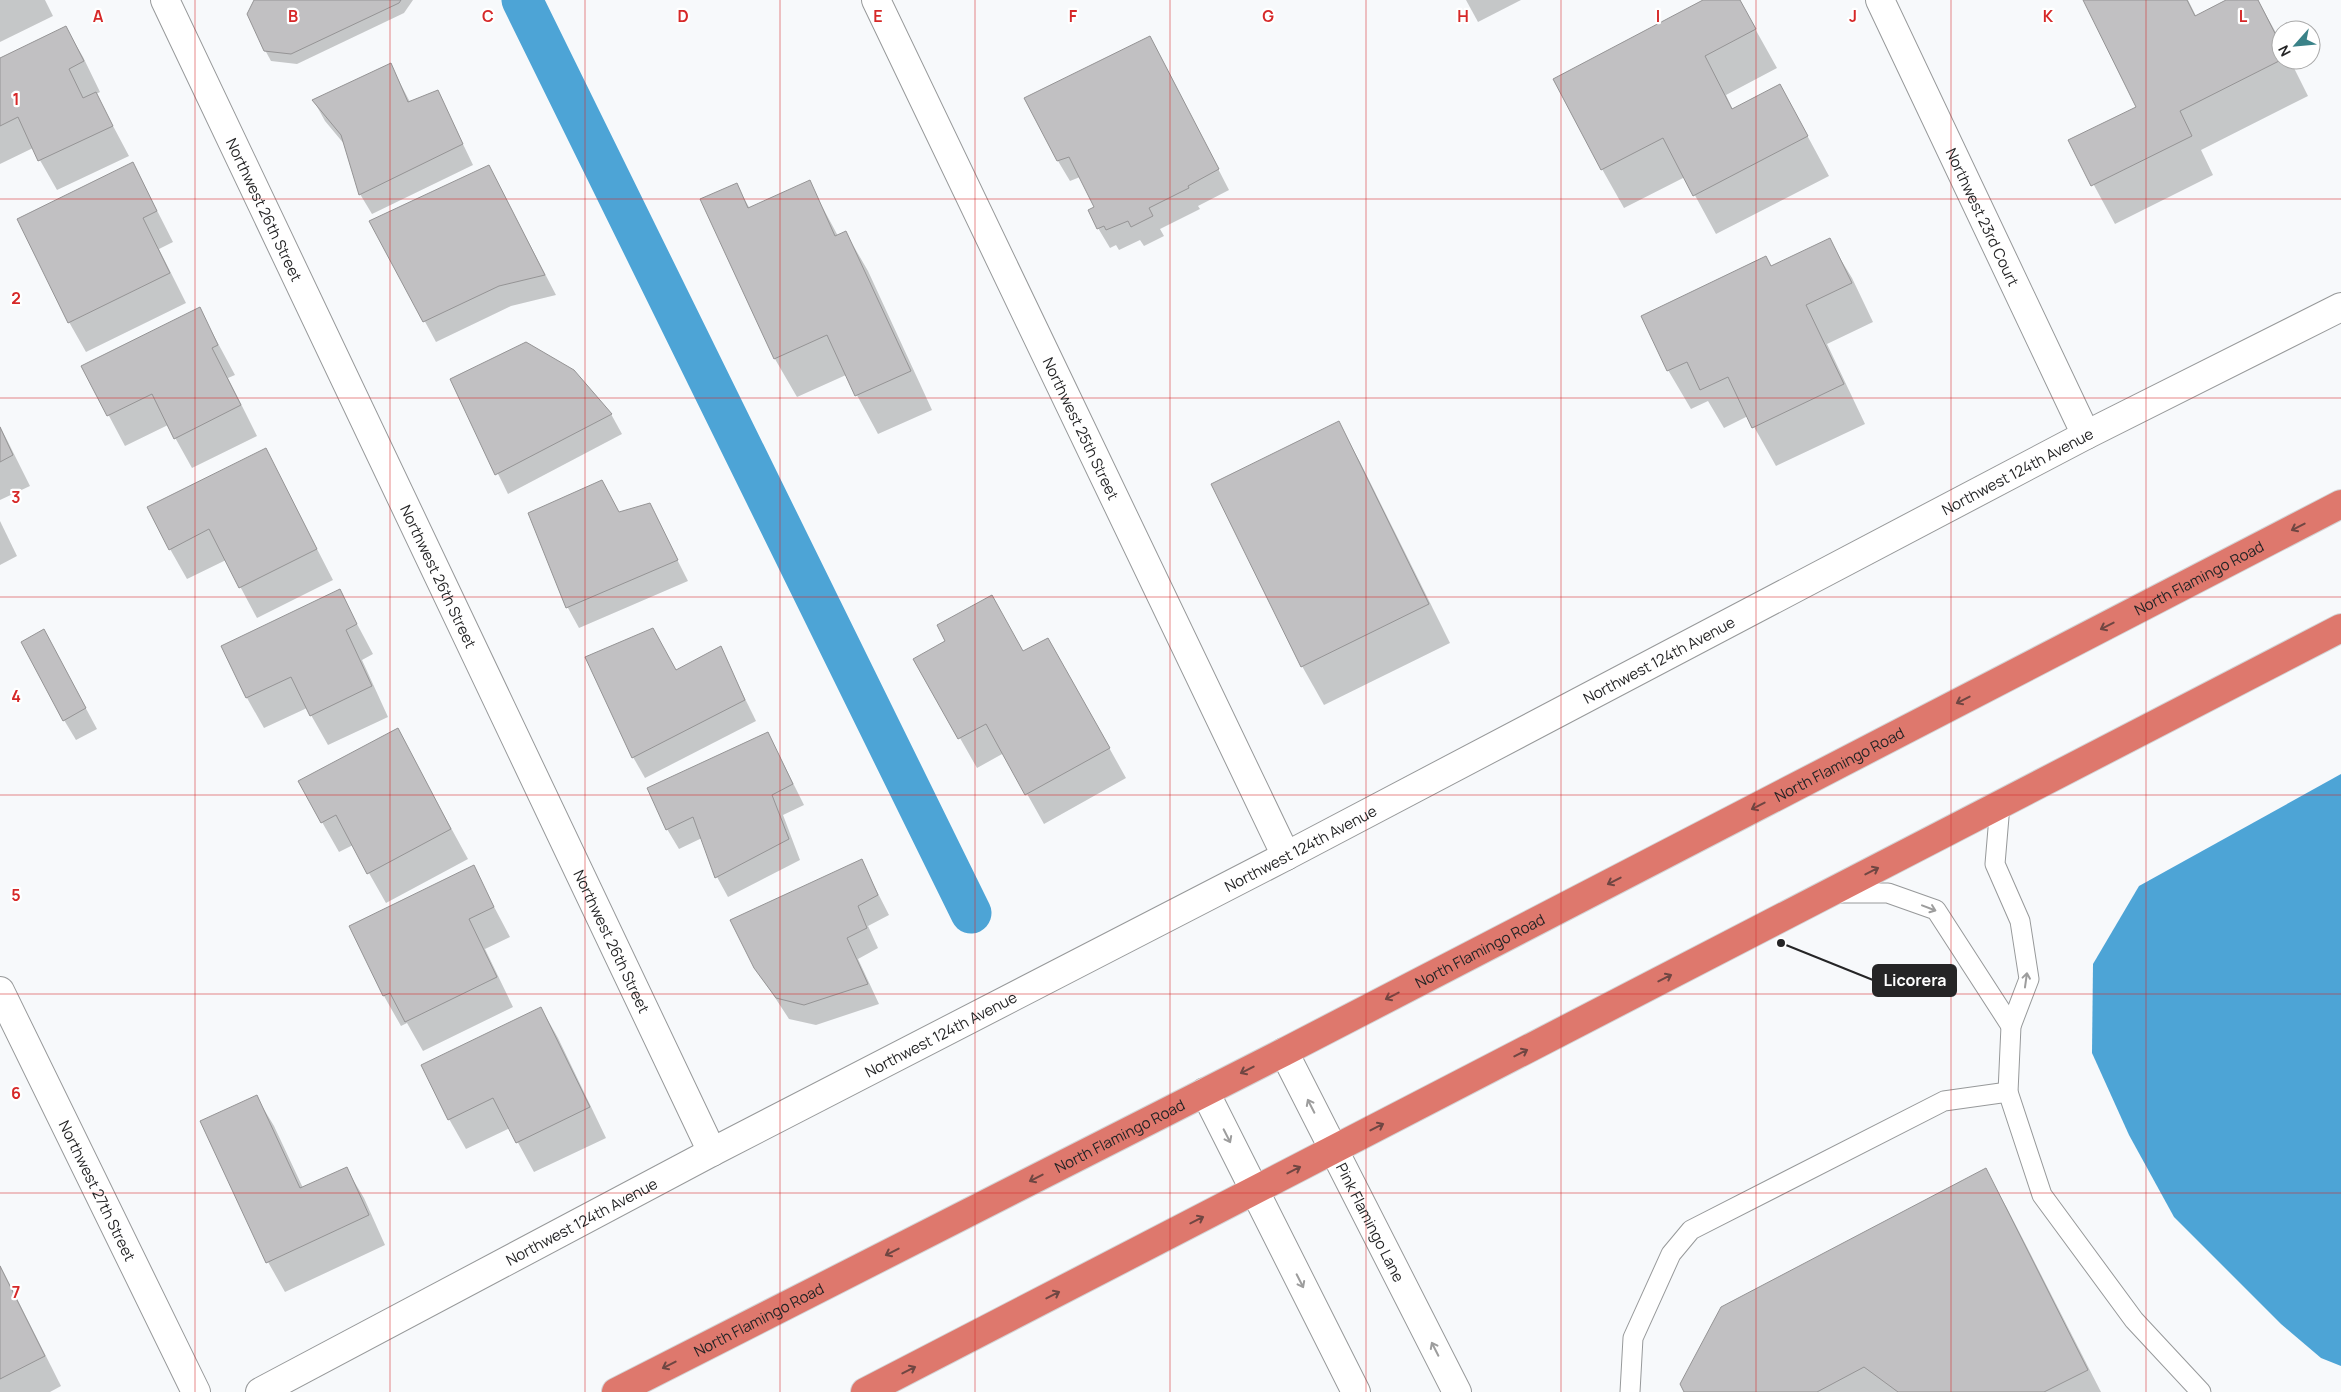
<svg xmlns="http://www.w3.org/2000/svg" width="2341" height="1392" font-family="Manrope,sans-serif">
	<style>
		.water { fill: #4da4d6 }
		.shadow { fill: #0003 }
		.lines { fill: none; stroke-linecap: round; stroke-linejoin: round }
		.canal { stroke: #4da4d6; stroke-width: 41 }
		.building { fill: #c1c0c2; stroke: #959495 }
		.lane-casing { stroke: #97999a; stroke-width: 21 }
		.street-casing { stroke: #97999a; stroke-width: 30 }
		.highway-casing { stroke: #d3d3d4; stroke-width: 30 }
		.lane { stroke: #fff; stroke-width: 19 }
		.street { stroke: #fff; stroke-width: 28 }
		.highway { stroke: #de786d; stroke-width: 28 }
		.oneway { stroke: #6f4642 }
		.oneway2 { stroke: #9d9d9d }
		.grid { fill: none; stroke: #d62828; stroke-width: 1; stroke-opacity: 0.55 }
		.labels { text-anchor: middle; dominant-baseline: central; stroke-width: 4.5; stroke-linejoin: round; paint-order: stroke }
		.street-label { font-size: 15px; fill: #252526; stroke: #fff }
		.grid-label { font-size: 16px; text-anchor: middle; font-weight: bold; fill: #d62828; stroke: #fff; stroke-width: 4.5; stroke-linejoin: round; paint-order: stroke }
		.leader { fill: none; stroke: #252526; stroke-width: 2 }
		.callout-dot { fill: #252526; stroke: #fff; stroke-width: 2 }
		.callout { fill: #252526; stroke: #252526; stroke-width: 2 }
		.callout-label { font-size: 16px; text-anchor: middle; font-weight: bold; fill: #fff }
	</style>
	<rect width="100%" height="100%" fill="#f7f9fb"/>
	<path class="water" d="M 2341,774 L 2341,1366 L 2321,1358 L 2281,1324 L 2174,1217 L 2129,1135 L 2092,1053 L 2093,964 L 2139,886 Z"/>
	<g class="shadow">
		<path d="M 0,0 L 45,0 L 53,16 L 0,42 Z"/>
		<path d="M 255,0 L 413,0 L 404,13 L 297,64 L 271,61 L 265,50 Z"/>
		<path d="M 1466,0 L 1521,0 L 1478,22 Z"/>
		<path d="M 1706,0 L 1739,0 L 1777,68 L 1726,95 L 1733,110 L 1780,85 L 1829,176 L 1716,234 L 1685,177 L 1624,208 L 1602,169 Z"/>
		<path d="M 2084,0 L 2188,0 L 2196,16 L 2228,0 L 2258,0 L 2281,42 L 2281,60 L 2290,60 L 2308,96 L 2201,150 L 2213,175 L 2115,224 L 2070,141 L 2137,107 Z"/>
		<path d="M 66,28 L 83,57 L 100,92 L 96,94 L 129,156 L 57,190 L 33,148 L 0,164 L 0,59 Z"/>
		<path d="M 1161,58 L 1229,190 L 1198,206 L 1200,209 L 1160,229 L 1164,236 L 1144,246 L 1140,240 L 1119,250 L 1116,245 L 1110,248 L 1098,228 L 1095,208 L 1080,177 L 1070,181 L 1058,161 Z"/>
		<path d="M 390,64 L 410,102 L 438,92 L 473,165 L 372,214 L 360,194 L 345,145 L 325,121 L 314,101 Z"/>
		<path d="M 133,163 L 173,242 L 159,249 L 186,303 L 86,352 L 69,322 Z"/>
		<path d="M 489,166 L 556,295 L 511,306 L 436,342 L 371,222 Z"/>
		<path d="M 809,182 L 838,236 L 846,233 L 868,271 L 932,410 L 878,434 L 846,375 L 797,397 L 775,359 L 702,200 L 736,184 L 750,209 Z"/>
		<path d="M 1829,240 L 1852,278 L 1873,322 L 1827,344 L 1865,424 L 1776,466 L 1748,416 L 1724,428 L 1708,401 L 1691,409 L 1668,370 L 1771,267 Z"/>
		<path d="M 199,308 L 235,375 L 228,378 L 257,436 L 192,468 L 168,425 L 125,446 L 83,367 Z"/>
		<path d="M 451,379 L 611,414 L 622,434 L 508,494 Z"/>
		<path d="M 1338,423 L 1360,462 L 1450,643 L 1324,705 L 1302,666 Z"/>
		<path d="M 0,426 L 30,486 L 0,500 Z"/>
		<path d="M 266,450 L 333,580 L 257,618 L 226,560 L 187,579 L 170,549 Z"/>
		<path d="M 649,504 L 688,581 L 579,628 L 568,608 L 530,514 L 619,513 Z"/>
		<path d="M 0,521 L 17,556 L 0,565 Z"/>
		<path d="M 339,590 L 373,654 L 362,660 L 388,717 L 328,745 L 307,708 L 264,728 L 247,698 L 222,646 Z"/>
		<path d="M 720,648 L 756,721 L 645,778 L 633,757 L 676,671 Z"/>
		<path d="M 55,651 L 97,729 L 76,740 L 64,720 Z"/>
		<path d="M 915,659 L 1065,669 L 1126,778 L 1044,824 L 1004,753 L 977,768 Z"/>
		<path d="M 397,729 L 468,859 L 386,903 L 353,845 L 339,852 L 322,822 Z"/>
		<path d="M 768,733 L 804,805 L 783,815 L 800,860 L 728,897 L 717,877 L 702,838 L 679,849 L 667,829 Z"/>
		<path d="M 861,860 L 889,915 L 868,926 L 878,948 L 858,959 L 879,1004 L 816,1025 L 789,1019 L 755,967 Z"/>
		<path d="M 473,867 L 510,937 L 485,949 L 513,1007 L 423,1051 L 407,1023 L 401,1026 L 384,996 L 351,926 Z"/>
		<path d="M 541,1008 L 558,1038 L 606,1138 L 534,1172 L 510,1128 L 466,1149 L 449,1119 Z"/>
		<path d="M 256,1096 L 274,1126 L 303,1188 L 346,1168 L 364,1198 L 385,1245 L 285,1292 L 268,1262 Z"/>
		<path d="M 1985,1170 L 2007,1208 L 2101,1392 L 1685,1392 Z"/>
		<path d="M 0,1265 L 61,1386 L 50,1392 L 0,1392 Z"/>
	</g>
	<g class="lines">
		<path class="canal" d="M 522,0 L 971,913"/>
	</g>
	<g class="building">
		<path d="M 254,0 L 401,0 L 399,3 L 291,54 L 264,51 L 247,14 Z"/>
		<path d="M 1703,0 L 1740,0 L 1756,29 L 1705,56 L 1732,109 L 1780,84 L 1808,136 L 1693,196 L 1663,138 L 1601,170 L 1553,79 Z"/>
		<path d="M 2083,0 L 2187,0 L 2195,16 L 2226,0 L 2258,0 L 2281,45 L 2281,60 L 2180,111 L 2192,136 L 2091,186 L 2068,140 L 2136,107 Z"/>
		<path d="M 66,26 L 84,61 L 69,69 L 83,98 L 96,92 L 113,126 L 38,161 L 18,117 L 0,126 L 0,58 Z"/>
		<path d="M 1150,36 L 1219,169 L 1188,186 L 1189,188 L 1149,208 L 1153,216 L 1131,227 L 1128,221 L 1106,230 L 1104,226 L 1097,229 L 1088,210 L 1094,207 L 1069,157 L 1057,161 L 1024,98 Z"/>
		<path d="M 391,63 L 408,102 L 438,90 L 463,144 L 359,195 L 341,135 L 312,100 Z"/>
		<path d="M 133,162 L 157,211 L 143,218 L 170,273 L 68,323 L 17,219 Z"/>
		<path d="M 489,165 L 545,275 L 499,286 L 423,322 L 369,221 Z"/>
		<path d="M 810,180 L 835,236 L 846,231 L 911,371 L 855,396 L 827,335 L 774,359 L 700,199 L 737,183 L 748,208 Z"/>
		<path d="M 1830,238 L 1852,283 L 1806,305 L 1844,384 L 1752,428 L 1728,377 L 1700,390 L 1687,362 L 1667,371 L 1641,316 L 1766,256 L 1771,266 Z"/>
		<path d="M 200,307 L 218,345 L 212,348 L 241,405 L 174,439 L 152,394 L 107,416 L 81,366 Z"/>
		<path d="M 526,342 L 574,370 L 612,414 L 495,475 L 450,379 Z"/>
		<path d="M 1339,421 L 1429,604 L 1301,667 L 1211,484 Z"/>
		<path d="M 0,427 L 13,455 L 0,462 Z"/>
		<path d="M 266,448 L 317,549 L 239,588 L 209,529 L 169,550 L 147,507 Z"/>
		<path d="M 602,480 L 619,512 L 650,503 L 678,560 L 566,608 L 528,513 Z"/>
		<path d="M 340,589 L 357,624 L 346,630 L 372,686 L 310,716 L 291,677 L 246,698 L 221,646 Z"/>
		<path d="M 992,595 L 1023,651 L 1048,638 L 1110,748 L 1025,795 L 986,724 L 958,739 L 913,659 L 945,641 L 937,625 Z"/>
		<path d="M 653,628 L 676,670 L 721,646 L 745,700 L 632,758 L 585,657 Z"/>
		<path d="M 44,629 L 86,708 L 63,721 L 21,642 Z"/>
		<path d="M 398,728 L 451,829 L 367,874 L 336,815 L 321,823 L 298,781 Z"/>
		<path d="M 768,732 L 793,784 L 772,795 L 789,839 L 715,878 L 693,817 L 666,830 L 647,788 Z"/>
		<path d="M 862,859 L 878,895 L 858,906 L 867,928 L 847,938 L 868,984 L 804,1005 L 776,998 L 754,968 L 730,920 Z"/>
		<path d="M 474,865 L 494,907 L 469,919 L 497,977 L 405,1022 L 390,993 L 383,996 L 349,926 Z"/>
		<path d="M 541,1007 L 590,1107 L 516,1143 L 493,1098 L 448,1120 L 421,1065 Z"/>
		<path d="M 257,1095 L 300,1188 L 347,1167 L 369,1215 L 266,1263 L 200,1121 Z"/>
		<path d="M 1986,1168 L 2088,1370 L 2044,1392 L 1898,1392 L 1864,1367 L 1817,1392 L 1684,1392 L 1680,1384 L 1721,1307 Z"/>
		<path d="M 0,1266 L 45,1356 L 0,1379 Z"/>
	</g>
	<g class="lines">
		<g class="lane-casing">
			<g id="lane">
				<path d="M 2000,805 L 1995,864 L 2020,921 L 2029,979 L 2011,1026 L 2008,1092 L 2042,1195 L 2134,1320 L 2201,1392"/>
				<path d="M 1834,893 L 1888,893 L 1936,910 L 2011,1026"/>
				<path d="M 1630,1392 L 1633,1338 L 1671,1254 L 1691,1230 L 1944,1101 L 2008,1092"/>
			</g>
		</g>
		<g class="street-casing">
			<g id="street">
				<path id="s1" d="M 165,0 L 712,1152"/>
				<path id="s2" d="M 876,0 L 1286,856"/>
				<path id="s3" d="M 1880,0 L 2086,435"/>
				<path id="s4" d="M 0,991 L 196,1392"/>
				<path id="s5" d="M 1284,1052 L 1457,1392"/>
				<path d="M 1205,1092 L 1356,1392"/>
				<path id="s6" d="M 260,1392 L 712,1152 L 1286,856 L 2086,435 L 2341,307"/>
			</g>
		</g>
		<g class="highway-casing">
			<g id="highway">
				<path id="s7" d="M 616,1392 L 1284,1052 L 2341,504"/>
				<path d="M 865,1392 L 2341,628"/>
			</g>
		</g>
		<use href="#lane" class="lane"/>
		<use href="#street" class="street"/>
		<use href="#highway" class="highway"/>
	</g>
	<defs><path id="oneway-shaft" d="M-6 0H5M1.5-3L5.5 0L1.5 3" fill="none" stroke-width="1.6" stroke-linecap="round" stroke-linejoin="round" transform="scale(1.25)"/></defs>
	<g class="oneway">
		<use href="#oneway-shaft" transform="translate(2298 527) rotate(153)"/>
		<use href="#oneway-shaft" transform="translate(2107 626) rotate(153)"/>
		<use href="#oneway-shaft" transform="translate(1963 700) rotate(153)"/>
		<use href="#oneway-shaft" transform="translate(1758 806) rotate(153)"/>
		<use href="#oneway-shaft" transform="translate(1872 871) rotate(-27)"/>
		<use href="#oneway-shaft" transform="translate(1614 881) rotate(153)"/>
		<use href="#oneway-shaft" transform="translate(1665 978) rotate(-27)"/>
		<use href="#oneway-shaft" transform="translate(1392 996) rotate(153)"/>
		<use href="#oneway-shaft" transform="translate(1521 1053) rotate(-27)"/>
		<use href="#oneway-shaft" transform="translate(1247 1070) rotate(153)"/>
		<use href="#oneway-shaft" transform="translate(1377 1127) rotate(-27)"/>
		<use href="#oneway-shaft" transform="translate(1294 1170) rotate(-27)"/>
		<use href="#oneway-shaft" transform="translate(1036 1178) rotate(153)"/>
		<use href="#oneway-shaft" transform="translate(1197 1220) rotate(-27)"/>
		<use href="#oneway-shaft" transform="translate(892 1252) rotate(153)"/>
		<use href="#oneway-shaft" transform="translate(1053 1295) rotate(-27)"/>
		<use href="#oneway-shaft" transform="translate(669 1365) rotate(153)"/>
		<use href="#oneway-shaft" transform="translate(909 1370) rotate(-27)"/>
	</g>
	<g class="oneway2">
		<use href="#oneway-shaft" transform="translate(1929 908) rotate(21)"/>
		<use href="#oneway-shaft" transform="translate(2026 980) rotate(-82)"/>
		<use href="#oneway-shaft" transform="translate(1311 1106) rotate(-117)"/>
		<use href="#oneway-shaft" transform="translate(1227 1136) rotate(63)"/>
		<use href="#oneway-shaft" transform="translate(1300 1281) rotate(63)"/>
		<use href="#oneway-shaft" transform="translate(1435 1349) rotate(-117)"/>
	</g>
	<path class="grid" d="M 195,0 L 195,1392M 390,0 L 390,1392M 585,0 L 585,1392M 780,0 L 780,1392M 975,0 L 975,1392M 1170,0 L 1170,1392M 1366,0 L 1366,1392M 1561,0 L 1561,1392M 1756,0 L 1756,1392M 1951,0 L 1951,1392M 2146,0 L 2146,1392M 0,199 L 2341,199M 0,398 L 2341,398M 0,597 L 2341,597M 0,795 L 2341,795M 0,994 L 2341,994M 0,1193 L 2341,1193"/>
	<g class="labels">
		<g class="street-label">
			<text stroke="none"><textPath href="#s1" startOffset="232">Northwest 26th Street</textPath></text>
			<text stroke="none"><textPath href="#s3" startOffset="240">Northwest 23rd Court</textPath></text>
			<text stroke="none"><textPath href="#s2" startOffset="475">Northwest 25th Street</textPath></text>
			<text stroke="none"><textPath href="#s6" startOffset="1984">Northwest 124th Avenue</textPath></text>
			<text stroke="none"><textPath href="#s1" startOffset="638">Northwest 26th Street</textPath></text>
			<text stroke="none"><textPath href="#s7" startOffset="1780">North Flamingo Road</textPath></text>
			<text stroke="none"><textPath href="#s6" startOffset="1579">Northwest 124th Avenue</textPath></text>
			<text stroke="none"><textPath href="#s7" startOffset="1375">North Flamingo Road</textPath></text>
			<text stroke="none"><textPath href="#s6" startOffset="1174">Northwest 124th Avenue</textPath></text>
			<text stroke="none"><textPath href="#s1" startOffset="1042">Northwest 26th Street</textPath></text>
			<text stroke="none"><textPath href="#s7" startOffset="970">North Flamingo Road</textPath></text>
			<text stroke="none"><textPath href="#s6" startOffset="769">Northwest 124th Avenue</textPath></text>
			<text stroke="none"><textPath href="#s7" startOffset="565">North Flamingo Road</textPath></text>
			<text stroke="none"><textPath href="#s4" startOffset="222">Northwest 27th Street</textPath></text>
			<text stroke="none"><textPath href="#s6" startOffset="364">Northwest 124th Avenue</textPath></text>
			<text stroke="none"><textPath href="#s5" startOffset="191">Pink Flamingo Lane</textPath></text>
			<text stroke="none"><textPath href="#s7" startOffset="160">North Flamingo Road</textPath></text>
		</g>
	</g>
	<g class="grid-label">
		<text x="98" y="22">A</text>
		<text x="293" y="22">B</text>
		<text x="488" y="22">C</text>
		<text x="683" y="22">D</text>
		<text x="878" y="22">E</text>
		<text x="1073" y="22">F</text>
		<text x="1268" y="22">G</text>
		<text x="1463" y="22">H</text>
		<text x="1658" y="22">I</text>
		<text x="1853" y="22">J</text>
		<text x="2048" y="22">K</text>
		<text x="2243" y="22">L</text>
		<text x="16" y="105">1</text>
		<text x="16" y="304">2</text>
		<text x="16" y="503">3</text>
		<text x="16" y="702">4</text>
		<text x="16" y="901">5</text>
		<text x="16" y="1099">6</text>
		<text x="16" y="1298">7</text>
	</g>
	<path class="leader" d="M1781 943L1873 980"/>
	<circle class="callout-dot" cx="1781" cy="943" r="5"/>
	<rect class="callout" x="1873" y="965" width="83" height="31" rx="5"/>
	<g class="callout-label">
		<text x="1915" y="986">Licorera</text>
	</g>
	<g transform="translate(2296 45) rotate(243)"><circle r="24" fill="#ffffff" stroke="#a8a8a8"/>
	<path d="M0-4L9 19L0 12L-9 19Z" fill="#3a8288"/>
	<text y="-8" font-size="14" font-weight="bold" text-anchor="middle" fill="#252526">N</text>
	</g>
</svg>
